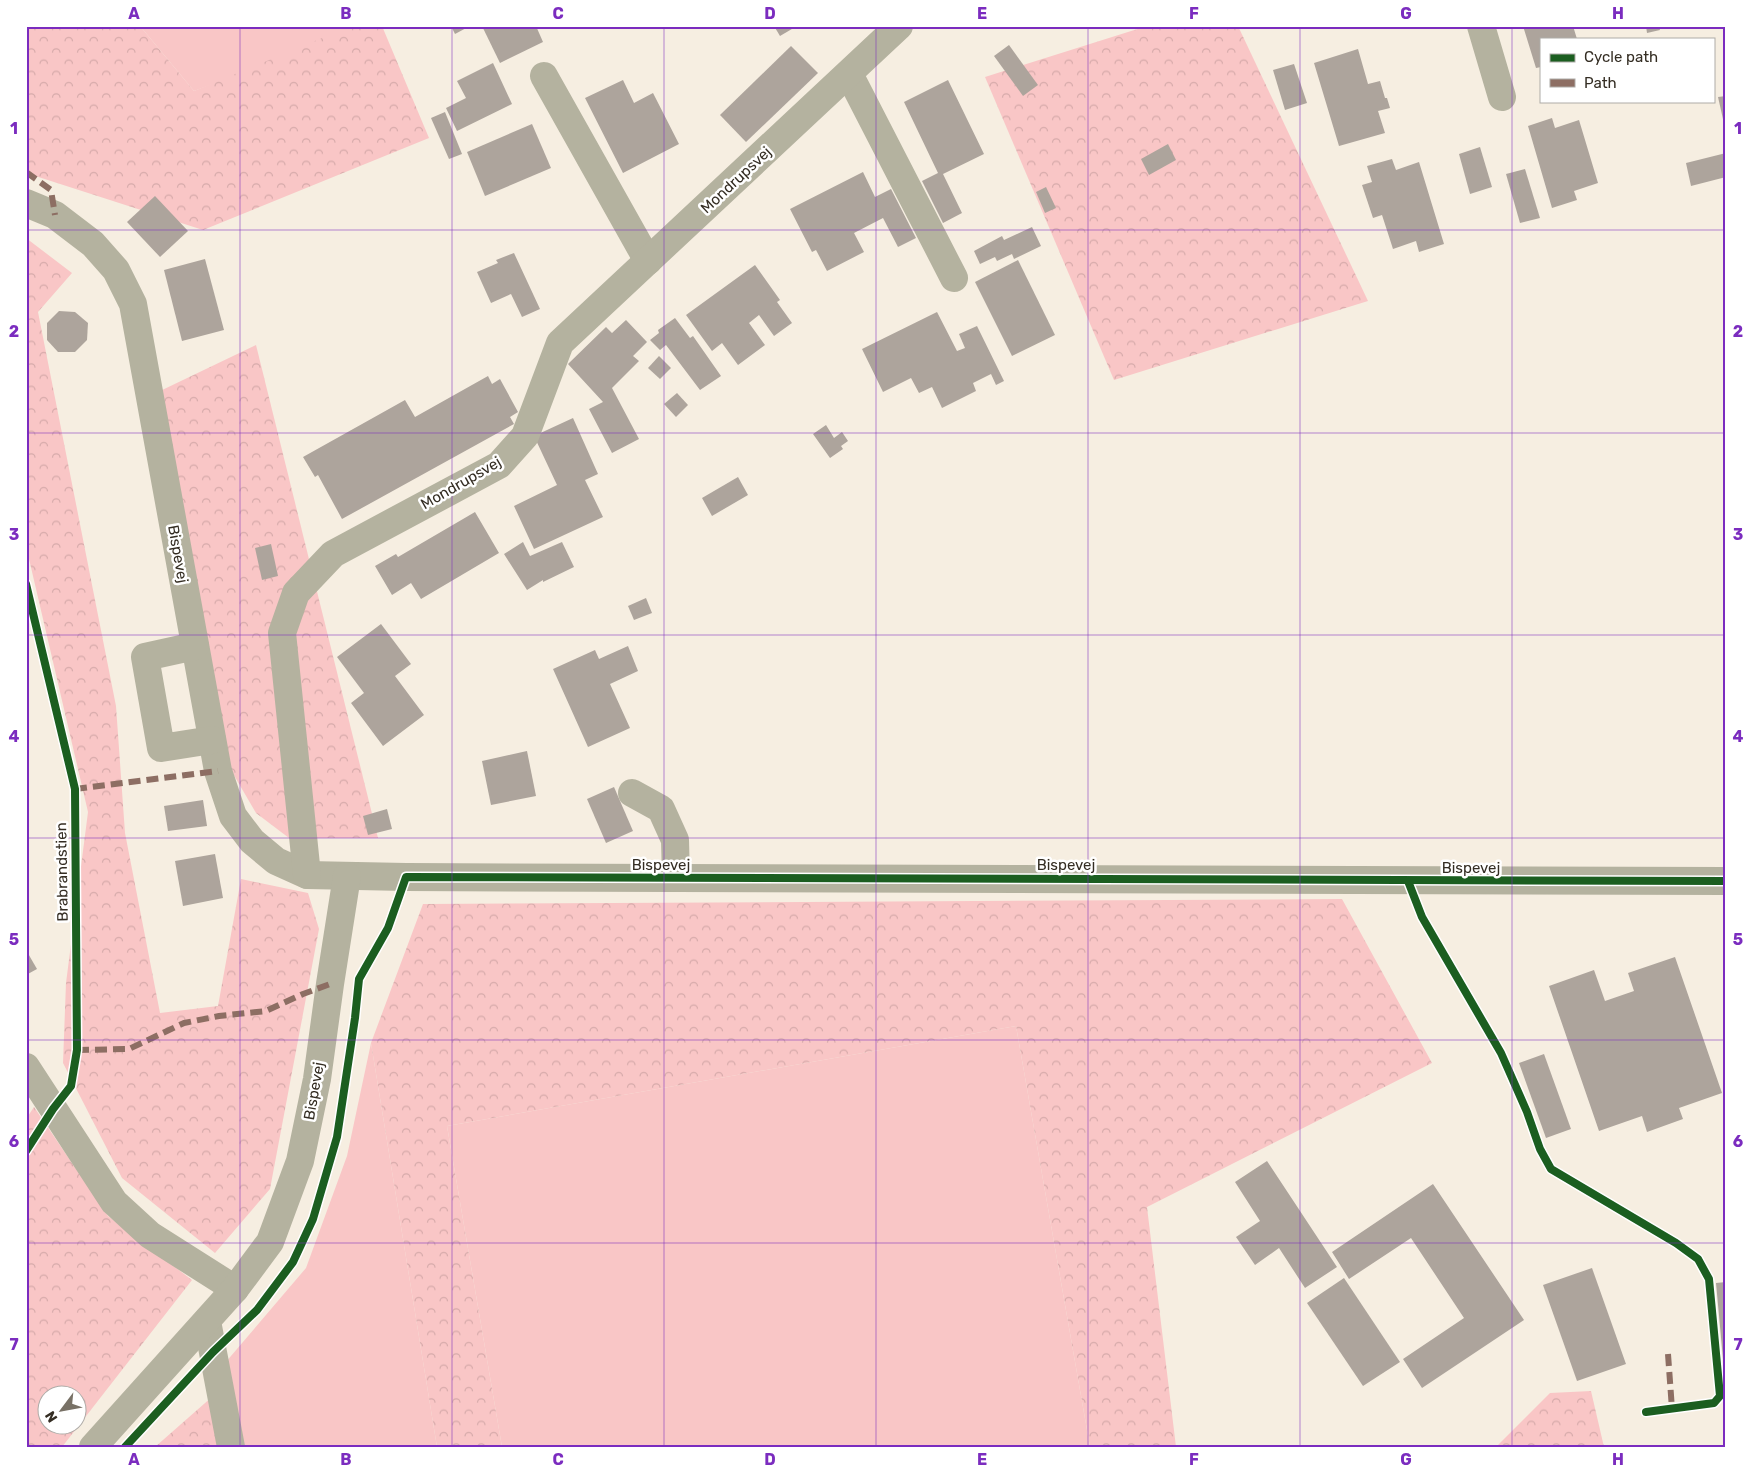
<svg xmlns="http://www.w3.org/2000/svg" width="1752" height="1473" font-family="Rubik,sans-serif">
	<style>
		.grass { fill: #f9c6c6 }
		.forest { fill: url(#forest-crowns); fill-rule: evenodd }
		.building { fill: #ada49c }
		.lines { fill: none; stroke-linecap: round; stroke-linejoin: round }
		.minor { stroke: #b4b29f; stroke-width: 28 }
		.quiet { stroke: #8d6e63; stroke-width: 6; stroke-dasharray: 12 6; stroke-linecap: butt }
		.cycleway-casing { stroke: #fff; stroke-width: 11 }
		.cycleway { stroke: #1b5e20; stroke-width: 8 }
		.grid { fill: none; stroke: #7b2cbf; stroke-width: 1; stroke-opacity: 0.55 }
		.labels { text-anchor: middle; dominant-baseline: central; stroke-width: 5; stroke-linejoin: round; paint-order: stroke }
		.street-label { font-size: 15px; fill: #342d23; stroke: #fff }
		.neatline { fill: none; stroke: #7b2cbf; stroke-width: 2 }
		.grid-label { font-size: 16px; text-anchor: middle; font-weight: bold; fill: #7b2cbf }
	</style>
	<defs>
		<pattern id="forest-crowns" width="20" height="18" patternUnits="userSpaceOnUse" patternTransform="scale(1.25)"><rect width="20" height="18" fill="#f9c6c6"/><path d="M2 6a3 3 0 1 1 6 0M12 15a3 3 0 1 1 6 0" fill="none" stroke="#d6aaaa"/></pattern>
	</defs>
	<rect width="100%" height="100%" fill="#f6eee1"/>
	<g class="grass">
		<path d="M 140,26 L 370,26 L 194,91 Z"/>
		<path d="M 1016,1026 L 1090,1447 L 502,1447 L 447,1126 Z"/>
		<path d="M 371,1043 L 437,1447 L 242,1447 L 225,1363 L 306,1268 L 347,1156 Z"/>
	</g>
	<g class="forest">
		<path d="M 26,26 L 140,26 L 194,91 L 351,26 L 382,26 L 429,138 L 203,230 L 26,173 Z"/>
		<path d="M 1147,26 L 1238,26 L 1368,301 L 1114,380 L 985,77 Z"/>
		<path d="M 26,238 L 72,273 L 38,312 L 116,706 L 125,833 L 160,1013 L 218,1006 L 241,879 L 308,893 L 319,929 L 270,1189 L 215,1253 L 122,1178 L 63,1063 L 66,983 L 88,812 L 26,546 Z"/>
		<path d="M 256,345 L 378,838 L 289,838 L 256,813 L 228,765 L 158,392 Z"/>
		<path d="M 1342,899 L 1432,1063 L 1147,1207 L 1176,1447 L 1090,1447 L 1016,1026 L 447,1126 L 502,1447 L 437,1447 L 371,1043 L 423,904 Z"/>
		<path d="M 34,1107 L 108,1216 L 192,1280 L 62,1447 L 26,1447 L 26,1119 ZM 48,1396 L 78,1396 L 78,1426 L 48,1426 Z"/>
		<path d="M 1591,1391 L 1604,1447 L 1496,1447 L 1550,1393 Z"/>
		<path d="M 213,1396 L 221,1447 L 155,1447 Z"/>
	</g>
	<g class="building">
		<path d="M 451,26 L 470,26 L 455,34 Z"/>
		<path d="M 482,26 L 536,26 L 543,42 L 500,63 Z"/>
		<path d="M 774,26 L 797,26 L 780,36 Z"/>
		<path d="M 1523,26 L 1573,26 L 1577,39 L 1541,39 L 1541,67 L 1536,68 Z"/>
		<path d="M 1646,26 L 1659,26 L 1660,30 L 1647,33 Z"/>
		<path d="M 1009,45 L 1038,85 L 1023,96 L 994,56 Z"/>
		<path d="M 791,46 L 818,73 L 746,142 L 720,115 Z"/>
		<path d="M 1358,49 L 1368,84 L 1380,81 L 1385,98 L 1387,98 L 1390,108 L 1378,111 L 1385,133 L 1339,146 L 1314,63 Z"/>
		<path d="M 493,63 L 512,104 L 457,131 L 446,108 L 466,98 L 457,81 Z"/>
		<path d="M 1294,64 L 1307,103 L 1285,110 L 1273,70 Z"/>
		<path d="M 623,80 L 634,103 L 653,93 L 679,144 L 623,173 L 585,98 Z"/>
		<path d="M 948,80 L 984,154 L 943,174 L 962,213 L 943,223 L 922,181 L 938,173 L 904,102 Z"/>
		<path d="M 1726,96 L 1726,128 L 1725,128 L 1718,97 Z"/>
		<path d="M 445,112 L 462,154 L 449,159 L 431,118 Z"/>
		<path d="M 1552,118 L 1555,128 L 1579,120 L 1598,183 L 1574,191 L 1577,200 L 1552,208 L 1528,126 Z"/>
		<path d="M 532,124 L 551,168 L 485,196 L 467,152 Z"/>
		<path d="M 1168,144 L 1176,160 L 1149,175 L 1141,159 Z"/>
		<path d="M 1480,147 L 1492,187 L 1470,194 L 1459,154 Z"/>
		<path d="M 1726,153 L 1726,177 L 1691,186 L 1686,163 Z"/>
		<path d="M 1392,159 L 1396,170 L 1419,162 L 1444,244 L 1419,252 L 1416,241 L 1393,249 L 1382,215 L 1373,218 L 1362,185 L 1372,182 L 1367,166 Z"/>
		<path d="M 1525,169 L 1540,218 L 1520,223 L 1506,174 Z"/>
		<path d="M 863,172 L 875,197 L 891,189 L 916,238 L 898,247 L 883,218 L 854,233 L 864,252 L 827,271 L 816,250 L 812,252 L 790,209 Z"/>
		<path d="M 1046,187 L 1056,208 L 1045,213 L 1036,192 Z"/>
		<path d="M 155,196 L 188,231 L 160,257 L 127,222 Z"/>
		<path d="M 1032,227 L 1041,246 L 1014,259 L 1012,254 L 997,261 L 995,257 L 980,264 L 974,251 L 1002,236 L 1004,240 Z"/>
		<path d="M 514,253 L 540,309 L 522,317 L 511,294 L 491,303 L 477,272 L 498,263 L 496,260 Z"/>
		<path d="M 205,259 L 224,330 L 182,341 L 164,270 Z"/>
		<path d="M 1018,260 L 1055,335 L 1012,356 L 975,282 Z"/>
		<path d="M 755,265 L 780,300 L 777,302 L 792,323 L 774,336 L 759,315 L 749,323 L 765,345 L 738,365 L 722,343 L 712,351 L 686,315 Z"/>
		<path d="M 59,311 L 75,312 L 88,323 L 87,340 L 75,352 L 58,352 L 47,340 L 47,323 Z"/>
		<path d="M 937,312 L 957,351 L 965,348 L 959,334 L 977,326 L 1004,381 L 996,385 L 991,374 L 973,383 L 976,391 L 942,408 L 932,387 L 919,393 L 911,378 L 883,392 L 862,349 Z"/>
		<path d="M 675,318 L 690,338 L 693,336 L 721,376 L 700,390 L 666,345 L 660,350 L 650,340 L 659,333 L 658,330 Z"/>
		<path d="M 626,320 L 647,342 L 633,356 L 639,361 L 612,388 L 639,439 L 612,453 L 589,409 L 603,402 L 568,364 L 606,327 L 612,333 Z"/>
		<path d="M 659,356 L 671,368 L 660,379 L 648,368 Z"/>
		<path d="M 488,376 L 492,384 L 500,379 L 518,412 L 510,417 L 514,424 L 342,519 L 318,475 L 315,477 L 303,457 L 405,400 L 415,417 Z"/>
		<path d="M 677,393 L 688,405 L 676,417 L 664,404 Z"/>
		<path d="M 573,418 L 598,474 L 585,480 L 603,517 L 534,549 L 514,506 L 557,485 L 534,436 Z"/>
		<path d="M 826,425 L 834,438 L 842,432 L 848,441 L 841,446 L 843,449 L 830,458 L 813,434 Z"/>
		<path d="M 738,477 L 748,495 L 712,516 L 702,498 Z"/>
		<path d="M 475,512 L 499,553 L 421,599 L 411,583 L 392,595 L 375,566 L 396,554 L 398,557 Z"/>
		<path d="M 523,542 L 530,556 L 562,542 L 574,567 L 543,582 L 543,580 L 527,590 L 504,554 Z"/>
		<path d="M 271,544 L 278,576 L 262,580 L 255,548 Z"/>
		<path d="M 646,598 L 652,613 L 634,620 L 628,606 Z"/>
		<path d="M 381,624 L 411,664 L 395,676 L 424,715 L 383,746 L 351,703 L 364,693 L 337,657 Z"/>
		<path d="M 628,646 L 638,671 L 610,684 L 630,728 L 588,747 L 553,669 L 595,650 L 599,659 Z"/>
		<path d="M 527,751 L 536,796 L 491,805 L 482,761 Z"/>
		<path d="M 614,787 L 633,831 L 606,843 L 587,799 Z"/>
		<path d="M 203,800 L 207,826 L 168,831 L 164,806 Z"/>
		<path d="M 387,809 L 392,829 L 368,835 L 363,816 Z"/>
		<path d="M 215,854 L 223,898 L 183,906 L 175,861 Z"/>
		<path d="M 26,950 L 37,969 L 26,975 Z"/>
		<path d="M 1675,957 L 1722,1093 L 1679,1108 L 1683,1119 L 1647,1132 L 1642,1116 L 1599,1131 L 1549,986 L 1594,970 L 1605,1001 L 1634,991 L 1628,973 Z"/>
		<path d="M 1544,1054 L 1571,1129 L 1546,1138 L 1519,1063 Z"/>
		<path d="M 1267,1161 L 1337,1267 L 1305,1288 L 1279,1248 L 1255,1265 L 1236,1237 L 1260,1221 L 1235,1182 Z"/>
		<path d="M 1433,1184 L 1524,1320 L 1422,1388 L 1403,1359 L 1464,1318 L 1411,1238 L 1349,1279 L 1332,1252 Z"/>
		<path d="M 1592,1268 L 1626,1364 L 1577,1381 L 1543,1285 Z"/>
		<path d="M 1344,1278 L 1400,1362 L 1363,1386 L 1307,1303 Z"/>
		<path d="M 1726,1282 L 1726,1370 L 1724,1370 L 1716,1283 Z"/>
	</g>
	<g class="lines">
		<g class="minor">
			<path d="M 1481,26 L 1502,97"/>
			<path d="M 849,74 L 954,278"/>
			<path d="M 544,76 L 648,261"/>
			<path d="M 26,203 L 55,215 L 93,244 L 116,270 L 133,304 L 218,771 L 233,816 L 252,841 L 276,861 L 307,875 L 406,877 L 676,878 L 1726,881"/>
			<path d="M 195,646 L 145,657 L 161,748 L 212,740"/>
			<path d="M 632,793 L 661,809 L 675,840 L 676,878"/>
			<path d="M 307,875 L 282,633 L 296,593 L 333,554 L 499,465 L 525,436 L 560,343 L 899,26"/>
			<path d="M 26,1067 L 114,1202 L 150,1235 L 235,1289"/>
			<path d="M 207,1321 L 231,1447"/>
			<path d="M 93,1447 L 235,1289 L 270,1242 L 300,1161 L 317,1079 L 330,984 L 347,876"/>
		</g>
		<g class="quiet">
			<path d="M 26,172 L 51,190 L 55,215"/>
			<path d="M 75,789 L 218,771"/>
			<path d="M 77,1050 L 129,1049 L 184,1023 L 219,1016 L 266,1011 L 303,994 L 330,984"/>
			<path d="M 1668,1354 L 1672,1409"/>
		</g>
		<g class="cycleway-casing">
			<g id="cycleway">
				<path d="M 26,584 L 75,789 L 77,1050 L 71,1086 L 53,1109 L 26,1151"/>
				<path d="M 1408,881 L 1422,917 L 1501,1053 L 1527,1112 L 1540,1149 L 1551,1169 L 1676,1243 L 1698,1259 L 1709,1279 L 1720,1396 L 1714,1403 L 1646,1412"/>
				<path d="M 125,1447 L 213,1352 L 257,1310 L 293,1262 L 313,1219 L 337,1137 L 355,1018 L 359,979 L 388,928 L 406,877 L 1726,881"/>
			</g>
		</g>
		<use href="#cycleway" class="cycleway"/>
	</g>
	<path class="grid" d="M 240,26 L 240,1447M 452,26 L 452,1447M 664,26 L 664,1447M 876,26 L 876,1447M 1088,26 L 1088,1447M 1300,26 L 1300,1447M 1512,26 L 1512,1447M 26,230 L 1726,230M 26,433 L 1726,433M 26,635 L 1726,635M 26,838 L 1726,838M 26,1040 L 1726,1040M 26,1243 L 1726,1243"/>
	<g class="labels">
		<g class="street-label">
			<text transform="translate(736 180) rotate(-43)">Mondrupsvej</text>
			<text transform="translate(461 483) rotate(-30)">Mondrupsvej</text>
			<text transform="translate(178 554) rotate(80)">Bispevej</text>
			<text x="661" y="865">Bispevej</text>
			<text x="1066" y="865">Bispevej</text>
			<text x="1471" y="868">Bispevej</text>
			<text transform="translate(62 872) rotate(-91)">Brabrandstien</text>
			<text transform="translate(314 1091) rotate(-80)">Bispevej</text>
		</g>
	</g>
	<rect width="1752" height="1473" fill="none" stroke="#ffffff" stroke-width="55"/>
	<rect x="1540" y="38" width="175" height="65" fill="#ffffff" stroke="#aeaba7"/>
	<rect x="1550" y="54" width="25" height="8" fill="#1b5e20" stroke="#aeaba7"/>
	<text x="1584" y="62" font-size="15" fill="#342d23">Cycle path</text>
	<rect x="1550" y="79" width="25" height="8" fill="#8d6e63" stroke="#aeaba7"/>
	<text x="1584" y="88" font-size="15" fill="#342d23">Path</text>
	<g transform="translate(62 1410) rotate(238)"><circle r="24" fill="#ffffff" stroke="#aeaba7"/>
	<path d="M0-4L9 19L0 12L-9 19Z" fill="#787166"/>
	<text y="-8" font-size="14" font-weight="bold" text-anchor="middle" fill="#342d23">N</text>
	</g>
	<rect x="28" y="28" width="1696" height="1418" class="neatline"/>
	<g class="grid-label">
		<text x="134" y="19">A</text>
		<text x="346" y="19">B</text>
		<text x="558" y="19">C</text>
		<text x="770" y="19">D</text>
		<text x="982" y="19">E</text>
		<text x="1194" y="19">F</text>
		<text x="1406" y="19">G</text>
		<text x="1618" y="19">H</text>
		<text x="14" y="134">1</text>
		<text x="1738" y="134">1</text>
		<text x="14" y="337">2</text>
		<text x="1738" y="337">2</text>
		<text x="14" y="540">3</text>
		<text x="1738" y="540">3</text>
		<text x="14" y="742">4</text>
		<text x="1738" y="742">4</text>
		<text x="14" y="945">5</text>
		<text x="1738" y="945">5</text>
		<text x="14" y="1147">6</text>
		<text x="1738" y="1147">6</text>
		<text x="14" y="1350">7</text>
		<text x="1738" y="1350">7</text>
		<text x="134" y="1465">A</text>
		<text x="346" y="1465">B</text>
		<text x="558" y="1465">C</text>
		<text x="770" y="1465">D</text>
		<text x="982" y="1465">E</text>
		<text x="1194" y="1465">F</text>
		<text x="1406" y="1465">G</text>
		<text x="1618" y="1465">H</text>
	</g>
</svg>
